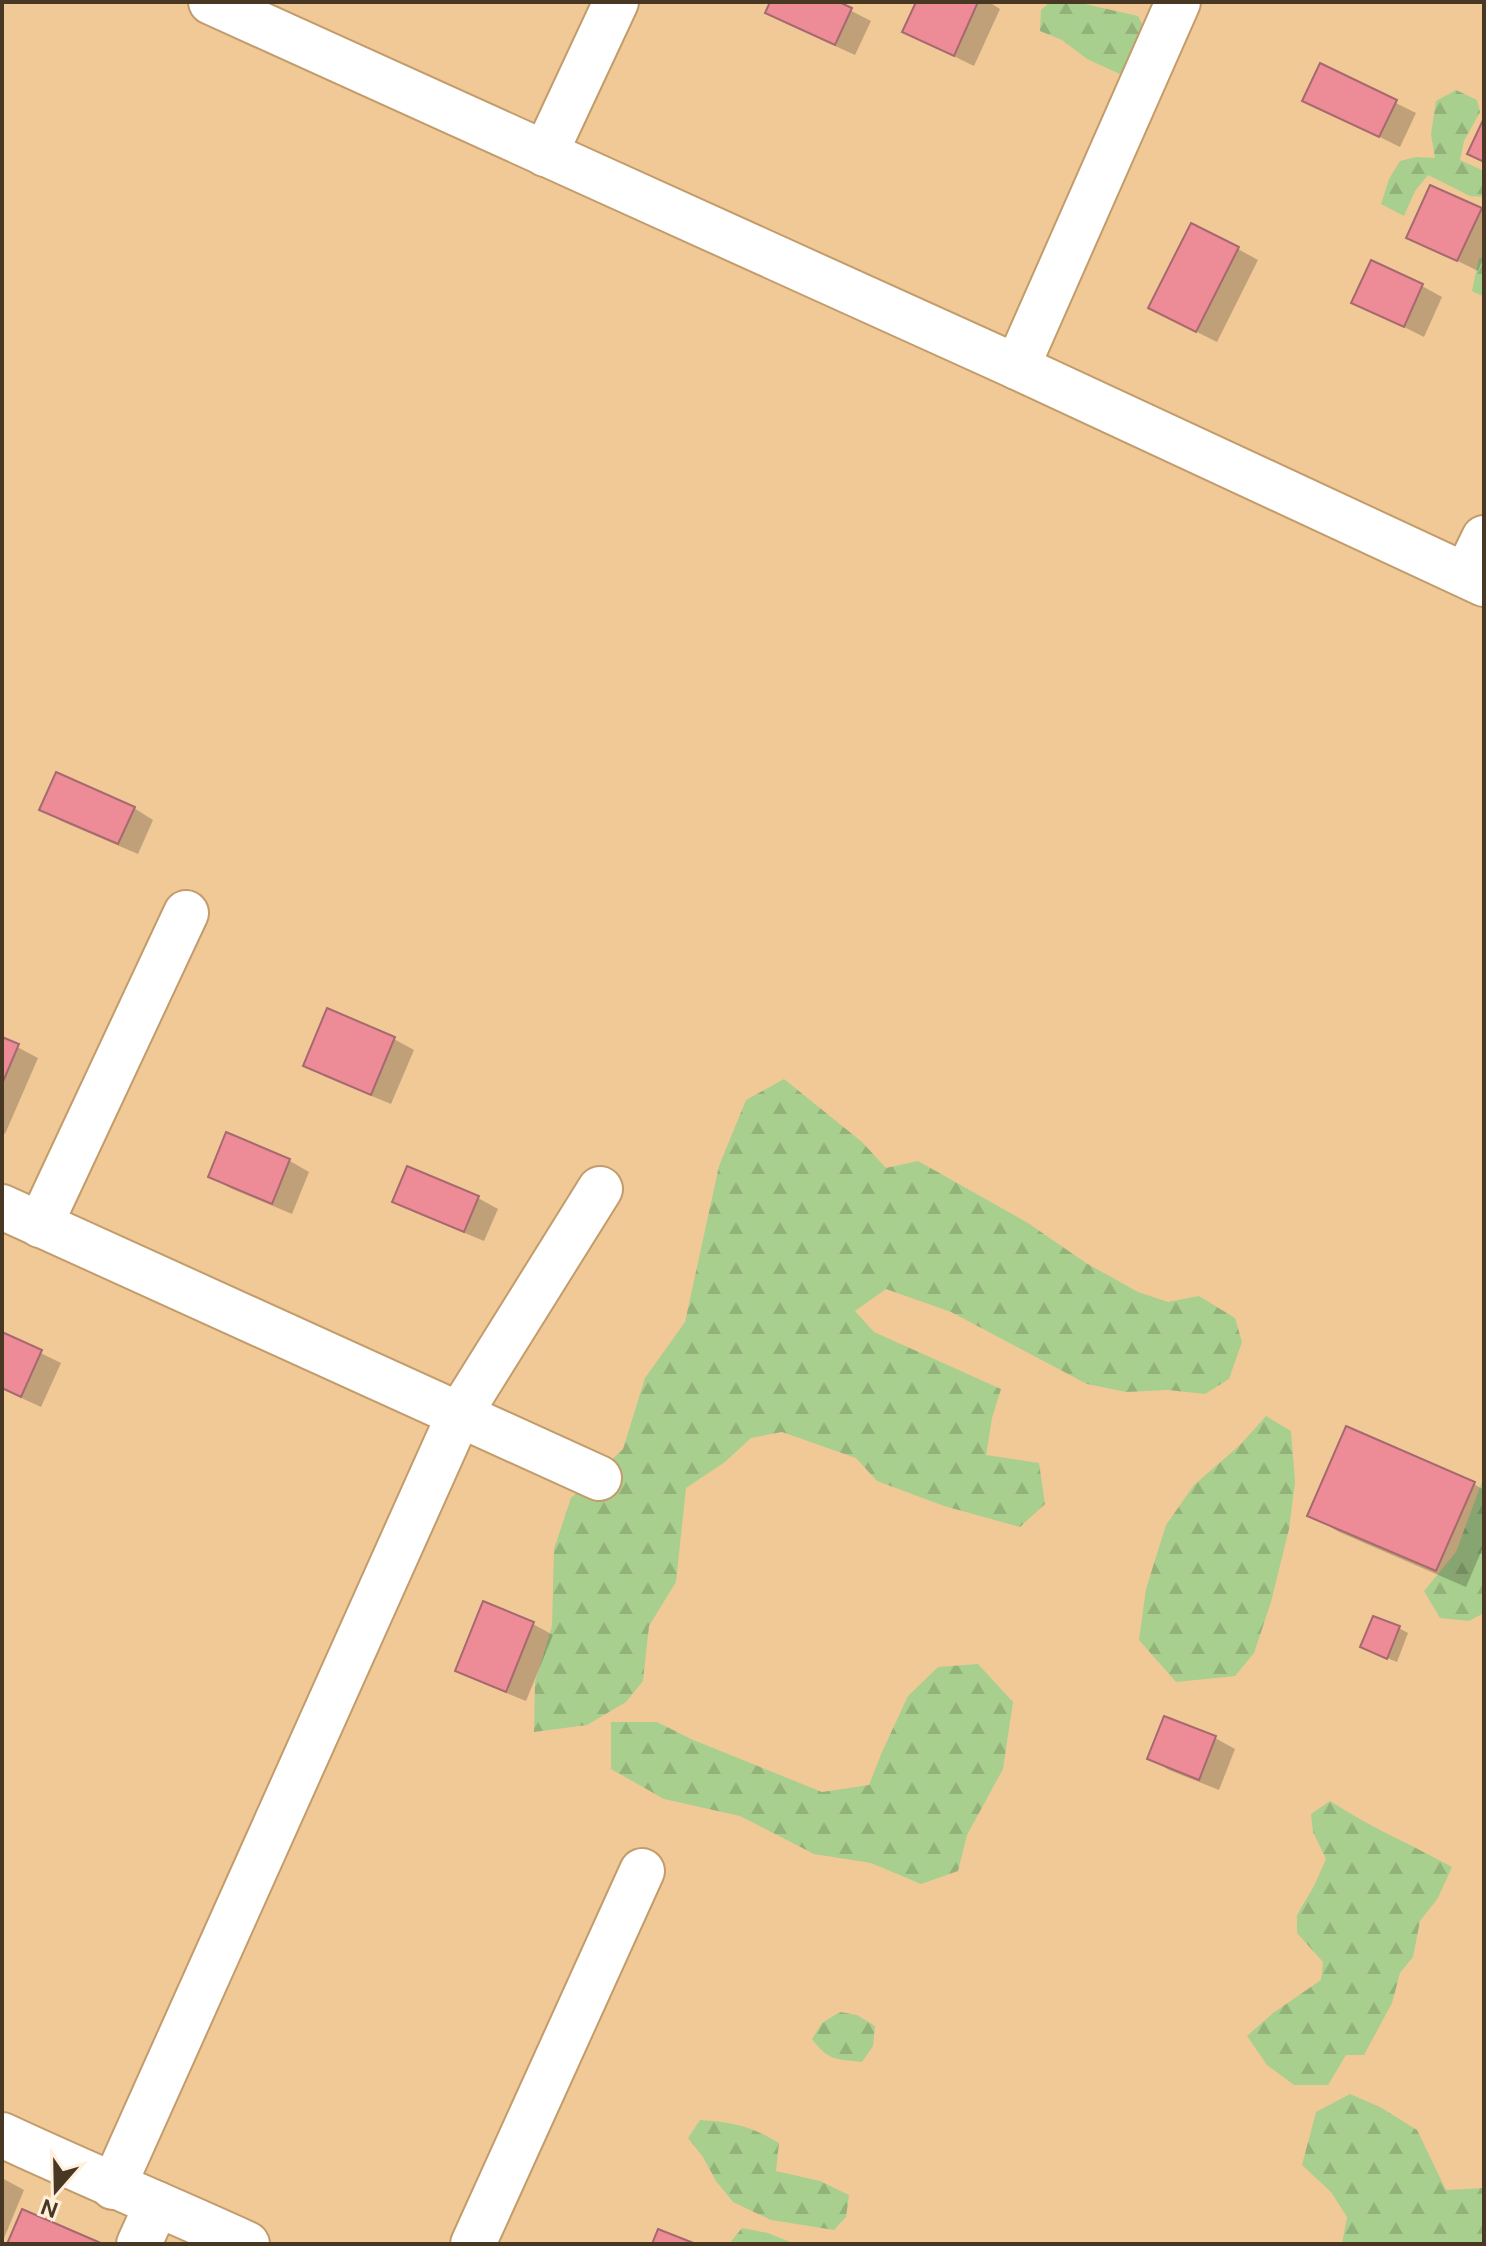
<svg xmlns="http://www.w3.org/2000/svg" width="1486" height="2246" font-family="'DM Sans',sans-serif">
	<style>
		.forest { fill: url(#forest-firs) }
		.shadow { fill: #0003 }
		.building { fill: #ed8b96; stroke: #a6696f; stroke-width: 2 }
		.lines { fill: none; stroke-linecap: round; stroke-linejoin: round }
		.street-casing { stroke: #c29c6b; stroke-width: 48 }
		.street { stroke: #fff; stroke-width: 44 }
	</style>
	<defs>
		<pattern id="forest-firs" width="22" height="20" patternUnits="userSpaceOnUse" patternTransform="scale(2)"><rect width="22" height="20" fill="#a8cf8e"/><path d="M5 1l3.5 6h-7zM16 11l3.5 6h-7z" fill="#92b27a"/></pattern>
	</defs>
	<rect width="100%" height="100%" fill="#f1c997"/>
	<g class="forest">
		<path d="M 1050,2 L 1076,2 L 1138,16 L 1151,41 L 1122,75 L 1087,59 L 1062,40 L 1040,31 L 1041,10 Z"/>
		<path d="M 1456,90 L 1477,100 L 1480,112 L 1464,141 L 1460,160 L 1484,171 L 1484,197 L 1470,196 L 1428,175 L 1415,191 L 1404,216 L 1381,204 L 1389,179 L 1400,161 L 1416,157 L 1435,158 L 1431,134 L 1436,101 Z"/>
		<path d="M 1479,258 L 1484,258 L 1484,297 L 1472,291 Z"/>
		<path d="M 784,1079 L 862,1142 L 886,1168 L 918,1161 L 1028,1223 L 1086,1263 L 1138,1292 L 1168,1302 L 1199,1296 L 1235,1318 L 1242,1342 L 1229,1379 L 1205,1394 L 1168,1390 L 1126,1392 L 1087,1384 L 951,1312 L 886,1289 L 855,1311 L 874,1332 L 1001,1389 L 992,1418 L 986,1455 L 1039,1463 L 1045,1504 L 1020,1527 L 944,1506 L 877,1481 L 856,1458 L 782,1432 L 751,1438 L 725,1462 L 686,1488 L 676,1582 L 649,1626 L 643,1681 L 626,1702 L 587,1725 L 534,1732 L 535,1682 L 552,1626 L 554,1549 L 571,1498 L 623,1449 L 645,1378 L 685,1322 L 719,1166 L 746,1100 Z"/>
		<path d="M 1266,1416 L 1291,1431 L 1295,1482 L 1289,1529 L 1271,1602 L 1254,1653 L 1235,1676 L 1176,1682 L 1139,1640 L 1146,1589 L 1166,1525 L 1194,1485 L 1240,1445 Z"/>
		<path d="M 1484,1476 L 1484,1613 L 1469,1621 L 1440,1618 L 1424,1591 L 1456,1552 Z"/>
		<path d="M 978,1664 L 1013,1702 L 1003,1769 L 967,1835 L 958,1871 L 921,1884 L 871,1863 L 814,1854 L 740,1816 L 664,1799 L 611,1769 L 611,1722 L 657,1722 L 691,1739 L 822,1792 L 869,1785 L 882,1752 L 908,1696 L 938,1667 Z"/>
		<path d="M 1330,1801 C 1369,1827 1411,1844 1452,1867 L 1438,1898 L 1420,1921 L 1413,1957 L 1400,1973 L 1392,2003 L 1364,2055 L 1346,2055 L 1328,2085 L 1294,2085 L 1267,2065 L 1247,2036 L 1273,2013 L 1321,1980 L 1323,1962 L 1297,1933 L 1297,1915 L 1314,1886 L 1326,1859 L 1313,1832 L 1311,1814 Z"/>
		<path d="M 840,2012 L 857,2015 L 875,2026 L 873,2046 L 862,2062 C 837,2059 828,2061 812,2039 L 822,2023 Z"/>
		<path d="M 1350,2094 L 1380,2107 L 1417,2130 L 1446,2190 L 1484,2188 L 1484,2244 L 1342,2244 L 1347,2217 L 1331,2192 L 1302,2165 L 1316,2112 Z"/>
		<path d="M 700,2120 C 732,2122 751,2126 779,2143 L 776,2171 L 820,2181 L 849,2195 L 846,2217 L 834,2230 L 771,2220 L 733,2202 L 716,2181 L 703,2157 L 688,2138 Z"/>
		<path d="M 742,2228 L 768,2233 L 795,2244 L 729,2244 Z"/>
	</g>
	<g class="shadow">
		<path d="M 772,2 L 834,2 L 871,21 L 855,55 L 787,24 L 767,13 Z"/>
		<path d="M 918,2 L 989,2 L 1000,9 L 974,66 L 904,32 Z"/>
		<path d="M 1321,66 L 1416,113 L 1400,147 L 1305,100 Z"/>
		<path d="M 1431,188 L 1484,212 L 1484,257 L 1478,271 L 1409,237 Z"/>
		<path d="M 1238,249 L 1258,260 L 1217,342 L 1171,319 Z"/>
		<path d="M 1422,286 L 1442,297 L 1424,337 L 1354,302 Z"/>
		<path d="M 134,808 L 153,820 L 138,854 L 61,821 L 42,809 Z"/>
		<path d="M 329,1010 L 394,1039 L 414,1050 L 391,1104 L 326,1077 L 306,1065 Z"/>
		<path d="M 2,1039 L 38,1058 L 5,1134 L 2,1132 Z"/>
		<path d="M 227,1135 L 290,1161 L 309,1172 L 292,1214 L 230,1188 L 210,1176 Z"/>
		<path d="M 478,1198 L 498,1209 L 484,1241 L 414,1212 L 395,1201 Z"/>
		<path d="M 2,1334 L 61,1363 L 41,1407 L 2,1389 Z"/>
		<path d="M 1474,1484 L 1484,1490 L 1484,1545 L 1466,1587 L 1339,1532 L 1310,1515 Z"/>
		<path d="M 533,1624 L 553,1635 L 526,1701 L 477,1681 L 458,1670 Z"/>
		<path d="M 1399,1628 L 1408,1633 L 1397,1662 L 1372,1652 Z"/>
		<path d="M 1215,1738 L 1235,1749 L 1219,1790 L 1169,1770 L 1149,1758 Z"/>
		<path d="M 2,2178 L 24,2190 L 2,2243 Z"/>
	</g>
	<g class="building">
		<path d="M 770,2 L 839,2 L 852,8 L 835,45 L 765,13 Z"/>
		<path d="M 916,2 L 978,2 L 954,56 L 902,32 Z"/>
		<path d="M 1320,63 L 1397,100 L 1379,137 L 1302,101 Z"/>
		<path d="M 1484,118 L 1484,162 L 1467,154 Z"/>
		<path d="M 1430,185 L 1482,208 L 1457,261 L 1406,238 Z"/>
		<path d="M 1191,223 L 1239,247 L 1196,332 L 1148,308 Z"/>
		<path d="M 1371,260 L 1423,284 L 1404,327 L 1351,303 Z"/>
		<path d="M 56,772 L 135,807 L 118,844 L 39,810 Z"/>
		<path d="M 327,1008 L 395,1037 L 371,1095 L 303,1066 Z"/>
		<path d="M 2,1037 L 19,1044 L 2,1084 Z"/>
		<path d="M 226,1132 L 290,1159 L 272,1204 L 208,1177 Z"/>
		<path d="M 407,1166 L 479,1196 L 464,1232 L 392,1202 Z"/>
		<path d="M 2,1332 L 42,1350 L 21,1397 L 2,1388 Z"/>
		<path d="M 1346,1426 L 1475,1482 L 1436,1571 L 1307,1516 Z"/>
		<path d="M 483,1601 L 534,1622 L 506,1692 L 455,1671 Z"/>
		<path d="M 1373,1616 L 1400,1626 L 1387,1659 L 1360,1647 Z"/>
		<path d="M 1164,1716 L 1216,1736 L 1199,1780 L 1147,1759 Z"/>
		<path d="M 22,2209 L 103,2244 L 7,2244 Z"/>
		<path d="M 658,2229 L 696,2244 L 652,2244 Z"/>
	</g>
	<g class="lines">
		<g class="street-casing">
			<g id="street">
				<path d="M 211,2 L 1017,367 L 1484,584"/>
				<path d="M 545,154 L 616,2"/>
				<path d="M 1017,367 L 1178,2"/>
				<path d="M 1466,575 L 1484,538"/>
				<path d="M 2,1207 L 599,1478"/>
				<path d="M 40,1225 L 186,913"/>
				<path d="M 2,2135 C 83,2173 166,2207 247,2244"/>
				<path d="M 113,2187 L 459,1415 L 600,1189"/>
				<path d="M 139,2244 L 157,2204"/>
				<path d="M 473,2244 L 642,1871"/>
			</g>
		</g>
		<use href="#street" class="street"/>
	</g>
	<rect width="1486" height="2246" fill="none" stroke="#483823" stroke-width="8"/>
	<g transform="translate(56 2190) rotate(200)" stroke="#ffefdb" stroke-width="6" paint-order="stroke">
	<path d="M0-6L14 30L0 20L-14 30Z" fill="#483823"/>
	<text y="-12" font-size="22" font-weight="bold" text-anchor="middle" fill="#483823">N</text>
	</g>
</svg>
